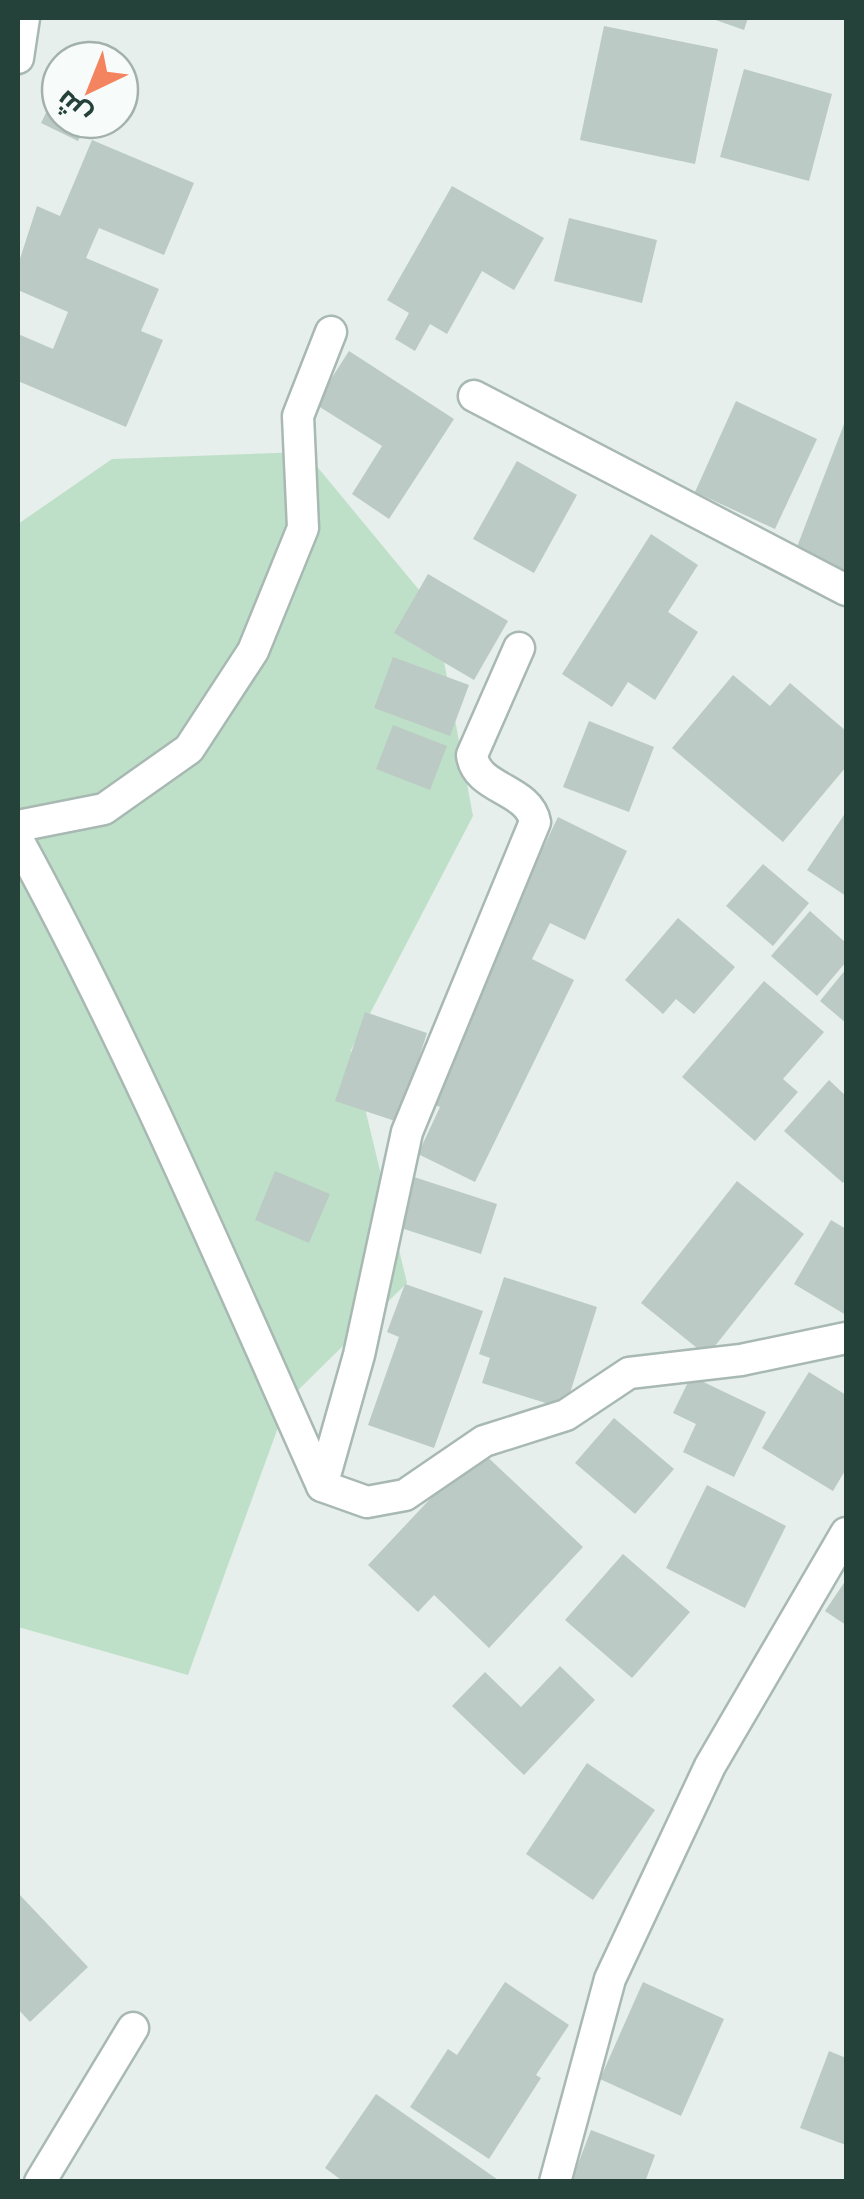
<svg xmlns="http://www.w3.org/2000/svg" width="864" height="2199" font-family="'Asap Condensed',Cairo,sans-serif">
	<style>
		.green { fill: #bfe0c8 }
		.building { fill: #bbcac4 }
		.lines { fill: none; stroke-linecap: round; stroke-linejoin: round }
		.minor-casing { stroke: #a8b8b2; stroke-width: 35 }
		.minor { stroke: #fff; stroke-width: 30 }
	</style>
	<rect width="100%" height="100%" fill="#e6efeb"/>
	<path class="green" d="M 305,452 L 434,608 L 473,816 L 351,1050 L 407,1283 L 288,1400 L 188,1675 L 18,1627 L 18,524 L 112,459 Z"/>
	<g class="building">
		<path d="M 710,18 L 748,18 L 744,30 Z"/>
		<path d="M 604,26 L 718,49 L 695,164 L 580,140 Z"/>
		<path d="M 744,69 L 832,94 L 809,181 L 720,157 Z"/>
		<path d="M 60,84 L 60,120 L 88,120 L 78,141 L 41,123 Z"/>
		<path d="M 92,140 L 194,183 L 164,255 L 99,228 L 86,258 L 159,289 L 141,331 L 163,340 L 126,427 L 18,381 L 18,334 L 53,349 L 68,312 L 18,290 L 18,265 L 37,206 L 60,216 Z"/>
		<path d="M 452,186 L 544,238 L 514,290 L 482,271 L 447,334 L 430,324 L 415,351 L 395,339 L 409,313 L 387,300 Z"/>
		<path d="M 569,218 L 657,240 L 642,303 L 554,281 Z"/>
		<path d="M 349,351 L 454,419 L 389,519 L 352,494 L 382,446 L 315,404 Z"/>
		<path d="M 736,401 L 817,439 L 775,529 L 695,492 Z"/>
		<path d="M 846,419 L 846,596 L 787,573 Z"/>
		<path d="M 517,461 L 577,495 L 534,573 L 473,539 Z"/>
		<path d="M 651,534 L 698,565 L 668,612 L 698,632 L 655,700 L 628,682 L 612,707 L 562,674 Z"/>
		<path d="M 428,574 L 508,621 L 474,680 L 394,633 Z"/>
		<path d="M 393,657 L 469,685 L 450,736 L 374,708 Z"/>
		<path d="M 733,675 L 770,706 L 790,683 L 846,731 L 846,767 L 783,842 L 672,748 Z"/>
		<path d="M 589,721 L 654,747 L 629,812 L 563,787 Z"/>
		<path d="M 393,725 L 447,746 L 430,790 L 376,769 Z"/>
		<path d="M 846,812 L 846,896 L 807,870 Z"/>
		<path d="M 558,817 L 627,851 L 585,940 L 550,923 L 532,959 L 574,980 L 475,1182 L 418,1154 L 440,1107 L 422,1099 Z"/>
		<path d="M 763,864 L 809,903 L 773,946 L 726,906 Z"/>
		<path d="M 810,911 L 846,943 L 846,962 L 817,996 L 771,956 Z"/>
		<path d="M 678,918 L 735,967 L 694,1014 L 676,999 L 663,1014 L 625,980 Z"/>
		<path d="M 846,969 L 846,1023 L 820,1001 Z"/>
		<path d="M 764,981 L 824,1032 L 783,1079 L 798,1092 L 755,1141 L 682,1077 Z"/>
		<path d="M 365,1012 L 427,1033 L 398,1122 L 335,1101 Z"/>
		<path d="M 829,1080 L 846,1096 L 846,1178 L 843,1183 L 784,1131 Z"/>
		<path d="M 275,1171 L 330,1194 L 309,1243 L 255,1220 Z"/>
		<path d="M 414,1177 L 497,1204 L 481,1254 L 398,1227 Z"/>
		<path d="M 737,1181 L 804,1234 L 707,1356 L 641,1303 Z"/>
		<path d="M 831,1220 L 846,1229 L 846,1315 L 794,1284 Z"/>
		<path d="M 504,1277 L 597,1307 L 565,1409 L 482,1383 L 490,1358 L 479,1354 Z"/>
		<path d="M 405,1284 L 483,1311 L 434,1448 L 368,1425 L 399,1337 L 387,1332 Z"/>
		<path d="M 809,1372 L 846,1395 L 846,1469 L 833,1491 L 762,1448 Z"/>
		<path d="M 691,1376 L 766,1412 L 734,1477 L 683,1452 L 696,1424 L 673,1413 Z"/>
		<path d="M 614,1418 L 674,1469 L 635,1514 L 575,1463 Z"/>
		<path d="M 478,1448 L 583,1547 L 489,1648 L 434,1595 L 418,1612 L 368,1565 Z"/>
		<path d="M 707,1485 L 786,1526 L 745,1608 L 666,1568 Z"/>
		<path d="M 623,1554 L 690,1612 L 632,1678 L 565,1620 Z"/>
		<path d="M 846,1580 L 846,1625 L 825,1611 Z"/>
		<path d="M 560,1666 L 595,1700 L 524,1775 L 452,1706 L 485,1672 L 521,1707 Z"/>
		<path d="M 587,1763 L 655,1810 L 593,1900 L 526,1854 Z"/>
		<path d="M 18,1893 L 88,1967 L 30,2022 L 18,2009 Z"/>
		<path d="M 505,1982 L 569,2025 L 536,2075 L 541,2078 L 489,2159 L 410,2107 L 448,2049 L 457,2055 Z"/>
		<path d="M 643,1982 L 724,2019 L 681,2116 L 600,2079 Z"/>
		<path d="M 829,2051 L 846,2058 L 846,2145 L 800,2128 Z"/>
		<path d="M 376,2094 L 501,2182 L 344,2182 L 325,2168 Z"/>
		<path d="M 591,2130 L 655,2155 L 645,2182 L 571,2182 Z"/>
	</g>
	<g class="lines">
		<g class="minor-casing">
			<g id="minor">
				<path d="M 18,58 L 24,18"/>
				<path d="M 474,396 L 846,590"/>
				<path d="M 18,826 L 104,809 L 189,749 L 253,651 L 303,528 L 298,416 L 331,332"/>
				<path d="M 18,840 C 132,1049 225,1269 322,1486 L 367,1502 L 405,1495 L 484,1441 L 566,1415 L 629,1373 L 741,1360 L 846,1338"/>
				<path d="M 322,1486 L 359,1355 L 407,1132 L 535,822 C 529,788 476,790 472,755 L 519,648"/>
				<path d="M 40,2182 L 133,2028"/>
				<path d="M 555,2182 L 610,1979 L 710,1766 L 846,1533"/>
			</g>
		</g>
		<use href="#minor" class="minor"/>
	</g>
	<rect width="864" height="2199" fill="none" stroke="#24423a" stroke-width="40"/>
	<g transform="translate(90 90) rotate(223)"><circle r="48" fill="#f7fbf9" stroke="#a3b1ad" stroke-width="2.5"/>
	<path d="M0-8L18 38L0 25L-18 38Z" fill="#f4845f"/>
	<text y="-15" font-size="28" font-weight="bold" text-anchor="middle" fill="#24423a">ش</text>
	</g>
</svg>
